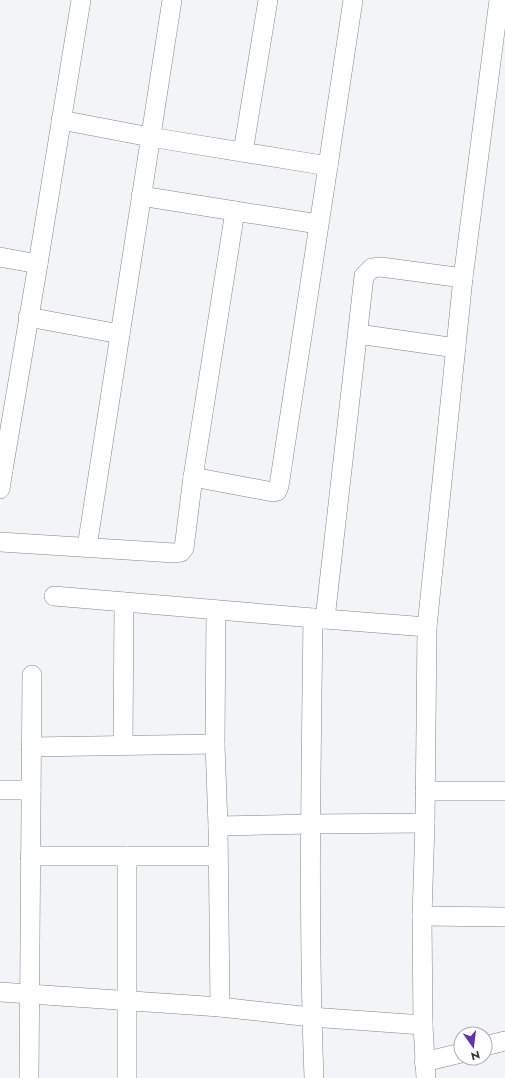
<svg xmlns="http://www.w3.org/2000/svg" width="505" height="1078" font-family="Jost,sans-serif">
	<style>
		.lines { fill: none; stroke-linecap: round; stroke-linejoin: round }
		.minor-casing { stroke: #838488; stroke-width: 20 }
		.minor { stroke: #fff; stroke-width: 19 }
	</style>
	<rect width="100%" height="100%" fill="#f2f4f8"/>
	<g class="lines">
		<g class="minor-casing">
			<g id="minor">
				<path d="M 61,120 L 150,137 L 328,166 L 353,0"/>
				<path d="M 243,152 L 268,0"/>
				<path d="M 235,211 L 318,224"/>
				<path d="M 0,257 L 38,264"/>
				<path d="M 28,317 L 120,334"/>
				<path d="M 358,334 L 456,348"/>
				<path d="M 0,470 L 3,470 L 0,489"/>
				<path d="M 3,470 L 38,264 L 81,0"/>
				<path d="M 193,477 L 273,492 L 277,491 L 279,486 L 328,166"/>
				<path d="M 0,542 L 174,553 L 181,552 L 184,548 L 193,477 L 235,211 L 141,196"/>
				<path d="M 87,547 L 172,0"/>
				<path d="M 54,596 L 325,619 L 364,276 L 372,268 L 381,267 L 463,278"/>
				<path d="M 216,610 L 215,744 L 218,826 L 311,824 L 425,823"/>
				<path d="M 313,618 C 311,771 308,925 314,1078"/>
				<path d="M 325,619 L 427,627"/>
				<path d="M 123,745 L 124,602"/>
				<path d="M 31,747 L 215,744"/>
				<path d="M 0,790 L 31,790"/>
				<path d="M 425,791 L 505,791"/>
				<path d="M 218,826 L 220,1007"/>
				<path d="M 30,856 L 218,856"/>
				<path d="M 127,856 L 127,1078"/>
				<path d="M 422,916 L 505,917"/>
				<path d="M 0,992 L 220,1007 L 311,1017 L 423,1025"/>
				<path d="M 485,1046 L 505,1041"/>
				<path d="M 424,1062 L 461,1053"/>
				<path d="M 29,1078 L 32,675"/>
				<path d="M 426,1078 L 423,1025 L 422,916 L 425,823 L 427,627 L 463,278 L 499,0"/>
			</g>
		</g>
		<use href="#minor" class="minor"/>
	</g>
	<g transform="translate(473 1046) rotate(166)"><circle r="19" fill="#ffffff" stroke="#aeaeaf"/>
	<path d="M0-3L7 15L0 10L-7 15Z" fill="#6134ac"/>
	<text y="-6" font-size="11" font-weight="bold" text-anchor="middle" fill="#353537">N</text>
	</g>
</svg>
